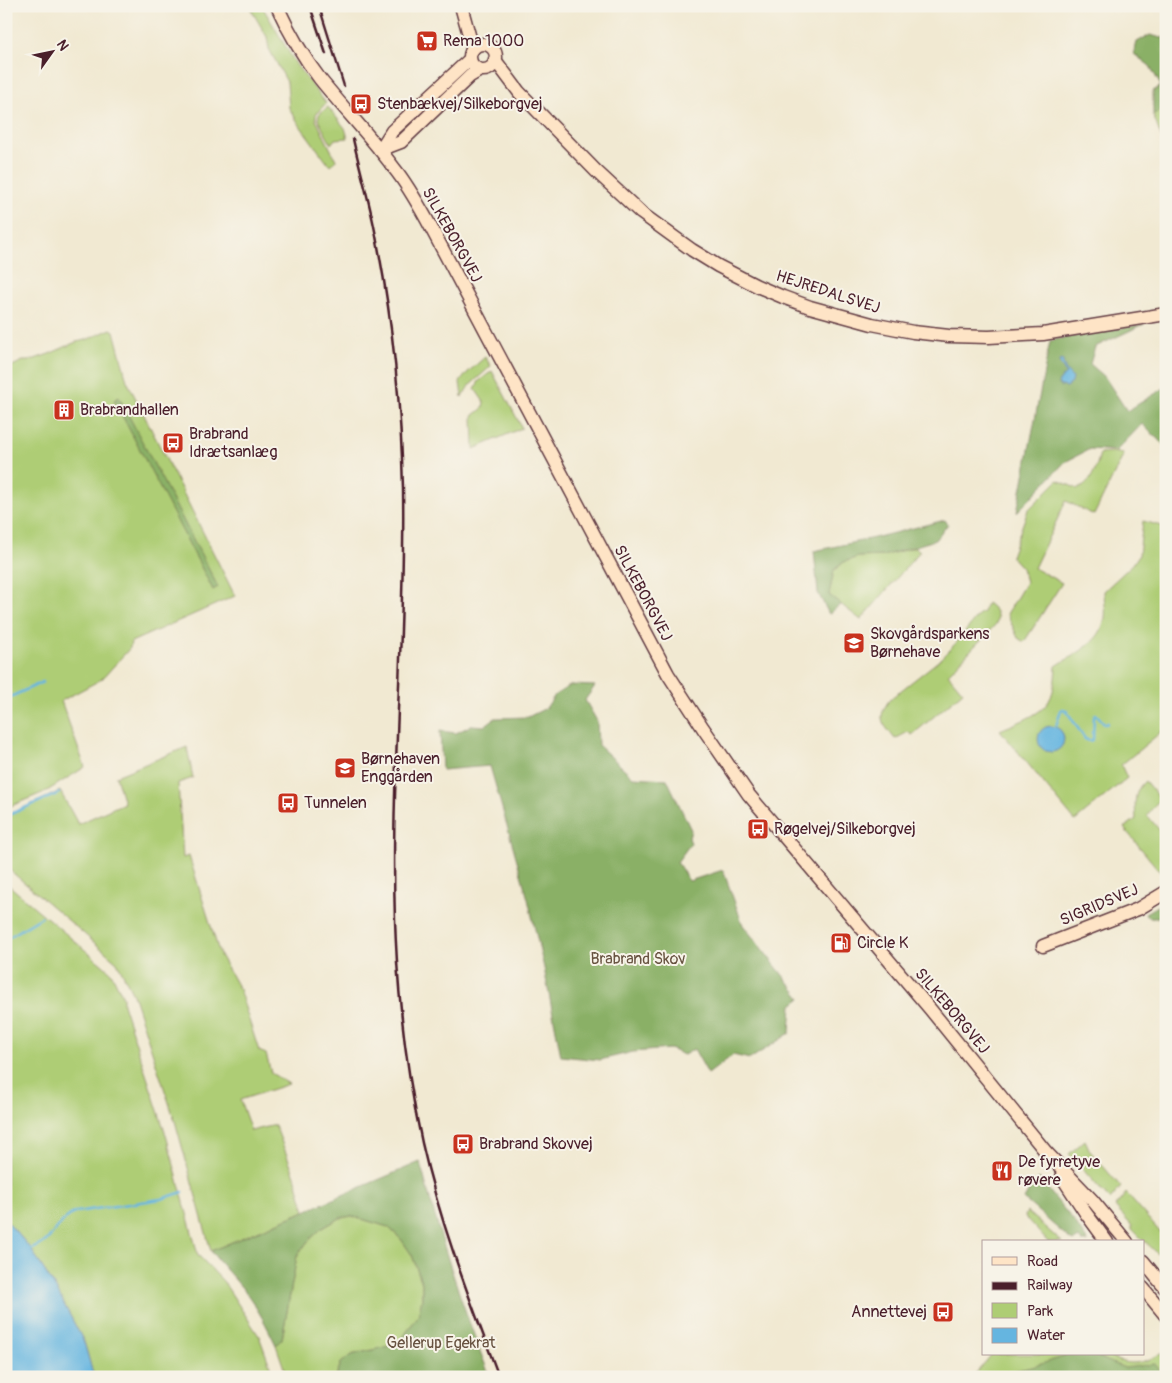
<svg xmlns="http://www.w3.org/2000/svg" width="1172" height="1383" font-family="Pangolin,sans-serif">
	<style>
		.green { fill: #aecd74; stroke: #7c7650 }
		.forest { fill: #8ab066; stroke: #6a6848 }
		.water { fill: #65b5e0; stroke: #586a86 }
		.lines { fill: none; stroke-linecap: round; stroke-linejoin: round }
		.stream { stroke: #65b5e0; stroke-width: 2.5 }
		.secondary-casing { stroke: #633d44; stroke-width: 15 }
		.secondary { stroke: #fee4c6; stroke-width: 12 }
		.rail { stroke: #4a1f2b; stroke-width: 2.5 }
		.labels { text-anchor: middle; dominant-baseline: central; stroke-width: 4; stroke-linejoin: round; paint-order: stroke }
		.poi-label { font-size: 16px; fill: #4a1f2b; stroke: #f7f3e8; text-anchor: start }
		.street-label { font-size: 16px; fill: #4a1f2b; stroke: #f7f3e8 }
		.park-label { font-size: 16px; fill: #685341; stroke: #f7f3e8 }
	</style>
	<rect width="100%" height="100%" fill="#f7f3e8"/>
	<filter id="ink" filterUnits="userSpaceOnUse"><feTurbulence type="fractalNoise" baseFrequency=".02" numOctaves="2"/><feDisplacementMap in="SourceGraphic" scale="10" xChannelSelector="R" yChannelSelector="G"/><feConvolveMatrix kernelMatrix="1 2 1 2 8 2 1 2 1" color-interpolation-filters="sRGB"/></filter>
	<filter id="wash" filterUnits="userSpaceOnUse"><feTurbulence type="fractalNoise" baseFrequency=".0096" numOctaves="4" result="noise"/><feDisplacementMap in="SourceGraphic" scale="20" xChannelSelector="R" yChannelSelector="G"/><feGaussianBlur stdDeviation="1.12" result="paint"/><feColorMatrix in="noise" values="0 0 0 0 0 0 0 0 0 0 0 0 0 0 0 0 0 1.4 0 .05"/><feComposite in="paint" operator="in"/></filter>
	<g filter="url(#wash)">
		<rect width="100%" height="100%" fill="#f1e9d2"/>
		<g class="green">
			<path d="M 249,6 L 262,6 L 297,66 L 326,103 L 316,114 L 316,120 L 336,160 L 335,162 L 329,165 L 301,127 L 289,108 L 287,82 L 269,49 L 267,37 Z"/>
			<path d="M 1166,106 L 1166,150 L 1153,115 Z"/>
			<path d="M 328,107 L 345,128 L 348,138 L 335,139 L 331,144 L 318,120 L 319,114 Z"/>
			<path d="M 111,329 L 114,331 L 127,381 L 235,596 L 131,642 L 130,648 L 102,679 L 61,701 L 85,767 L 47,791 L 6,808 L 6,355 L 10,367 L 23,361 L 29,361 L 49,354 L 76,342 L 86,340 Z"/>
			<path d="M 485,357 L 491,366 L 469,386 L 462,397 L 460,382 L 467,373 Z"/>
			<path d="M 492,371 L 522,428 L 474,449 L 473,416 L 483,408 L 484,402 L 475,389 L 479,381 Z"/>
			<path d="M 1112,452 L 1124,454 L 1094,515 L 1066,501 L 1034,568 L 1062,583 L 1024,642 L 1018,638 L 1007,614 L 1026,582 L 1022,568 L 1011,556 L 1028,510 L 1058,480 L 1078,489 C 1091,485 1097,466 1100,453 Z"/>
			<path d="M 1143,521 L 1166,527 L 1166,728 L 1121,765 L 1127,778 L 1075,821 L 1000,730 C 1014,724 1037,716 1046,705 C 1055,695 1055,678 1056,666 C 1073,655 1099,644 1104,622 C 1107,613 1104,601 1104,591 L 1133,564 L 1139,555 Z"/>
			<path d="M 915,547 L 920,551 L 861,620 L 829,595 L 834,570 L 844,562 L 858,557 L 883,556 Z"/>
			<path d="M 987,603 C 996,610 999,613 996,624 L 948,674 L 963,692 L 912,735 L 908,732 L 895,739 C 882,722 876,719 890,699 L 937,662 L 958,641 L 979,614 L 983,612 Z"/>
			<path d="M 187,747 L 193,778 L 178,783 L 183,858 L 189,856 L 220,955 L 239,989 L 259,1051 L 266,1054 L 271,1073 L 289,1084 L 240,1100 L 251,1131 L 275,1125 L 295,1176 L 305,1211 L 211,1251 L 175,1121 L 133,994 L 117,962 L 6,867 L 6,816 L 60,791 L 78,824 L 124,803 L 116,776 Z"/>
			<path d="M 1145,781 L 1160,799 L 1147,815 L 1166,838 L 1166,879 L 1124,828 L 1136,819 C 1135,803 1133,792 1145,781 Z"/>
			<path d="M 6,883 L 111,972 L 123,997 L 123,1004 L 166,1135 L 198,1255 L 223,1281 L 259,1336 L 274,1377 L 94,1377 L 84,1342 L 56,1289 L 31,1249 L 6,1220 Z"/>
			<path d="M 1085,1140 L 1090,1151 L 1121,1187 L 1110,1200 L 1069,1154 Z"/>
			<path d="M 1126,1193 L 1166,1239 L 1166,1263 C 1156,1250 1143,1241 1132,1229 L 1132,1226 L 1115,1207 Z"/>
			<path d="M 1027,1212 L 1062,1242 L 1048,1242 L 1026,1218 L 1025,1216 Z"/>
			<path d="M 352,1216 L 388,1227 L 401,1239 L 412,1255 L 422,1283 L 422,1299 L 418,1316 L 401,1340 L 389,1346 L 351,1355 L 341,1363 L 336,1377 L 287,1377 L 276,1345 L 282,1339 L 297,1256 L 308,1241 L 321,1229 L 340,1218 Z"/>
			<path d="M 1166,1351 L 1166,1377 L 973,1377 L 992,1354 L 1104,1354 C 1118,1362 1132,1366 1147,1360 C 1154,1358 1159,1354 1166,1351 Z"/>
		</g>
		<g class="forest">
			<path d="M 1150,35 L 1162,38 L 1166,36 L 1166,106 L 1153,115 L 1153,91 L 1161,86 L 1150,66 L 1134,54 L 1137,42 Z"/>
			<path d="M 1144,324 L 1095,347 L 1090,364 L 1104,376 L 1127,411 L 1166,387 L 1166,447 L 1142,424 L 1116,451 L 1090,449 L 1065,462 L 1017,512 L 1050,341 L 1063,338 Z"/>
			<path d="M 119,397 L 218,587 L 213,590 L 114,400 Z"/>
			<path d="M 945,520 L 948,524 L 935,540 L 883,556 L 858,557 L 844,562 L 834,570 L 829,595 L 841,604 L 829,614 L 818,593 L 814,551 L 874,538 Z"/>
			<path d="M 571,685 L 595,686 L 585,700 L 597,721 L 598,745 L 633,777 L 667,779 L 691,830 L 689,838 L 691,843 L 677,862 L 689,881 L 723,870 L 743,925 L 801,998 L 792,1005 L 790,1033 L 750,1059 L 733,1055 L 708,1074 L 694,1049 L 684,1055 L 670,1049 L 633,1052 L 600,1060 L 561,1056 L 544,968 L 528,899 L 490,766 L 442,770 L 440,731 L 456,733 L 472,725 L 484,726 L 495,718 L 528,717 L 546,708 L 555,695 Z"/>
			<path d="M 1166,901 L 1166,915 C 1157,916 1151,923 1145,913 Z"/>
			<path d="M 420,1162 C 439,1235 462,1306 490,1377 L 336,1377 L 341,1363 L 351,1355 L 389,1346 L 401,1340 L 418,1316 L 422,1299 L 422,1283 L 412,1255 L 401,1239 L 388,1227 L 352,1216 L 340,1218 L 321,1229 L 308,1241 L 297,1256 L 282,1339 L 276,1345 C 267,1326 257,1307 244,1290 C 233,1277 221,1265 211,1251 Z"/>
			<path d="M 1039,1178 L 1076,1224 L 1088,1242 L 1082,1242 L 1079,1238 L 1074,1241 L 1071,1240 L 1026,1201 L 1024,1199 L 1031,1187 Z"/>
			<path d="M 1065,1354 L 1097,1354 L 1101,1359 L 1125,1368 L 1155,1364 L 1165,1377 L 982,1377 L 1032,1367 L 1066,1356 Z"/>
		</g>
		<g class="water">
			<path d="M 1060,360 L 1063,361 C 1063,368 1068,374 1073,378 L 1072,383 L 1067,387 L 1060,386 L 1058,383 L 1063,376 L 1066,374 L 1059,362 Z"/>
			<circle cx="1051" cy="739" r="13"/>
			<path d="M 6,1220 L 31,1249 L 56,1289 L 84,1342 L 94,1377 L 6,1377 Z"/>
		</g>
		<g class="lines">
			<g class="stream">
				<path d="M 6,699 L 43,682"/>
				<path d="M 1056,726 L 1061,710 L 1063,709 L 1066,710 L 1085,739 L 1090,741 L 1093,739 L 1094,716 L 1096,714 L 1105,724 L 1108,723"/>
				<path d="M 6,816 L 59,793"/>
				<path d="M 6,939 L 42,917"/>
				<path d="M 31,1249 C 36,1247 42,1245 46,1241 C 57,1230 61,1219 76,1212 L 161,1199 L 183,1192"/>
				<path d="M 347,1376 L 347,1377"/>
			</g>
		</g>
	</g>
	<g filter="url(#ink)">
		<g class="lines">
			<g class="secondary-casing">
				<g id="secondary">
					<path d="M 277,6 C 289,32 303,57 320,79 C 344,109 371,137 394,168 C 407,184 417,202 427,220 L 668,674 L 703,728 L 749,795 L 930,1009 L 1046,1152 L 1093,1201 L 1127,1242"/>
					<path d="M 461,6 L 473,49"/>
					<circle cx="483" cy="57" r="13"/>
					<path d="M 495,60 L 519,92 L 596,171 L 641,213 L 692,250 L 718,266 L 757,286 L 783,297 L 810,307 L 872,324 L 913,332 L 949,336 L 989,337 L 1043,334 L 1166,314"/>
					<path d="M 380,150 L 401,142 L 470,76 L 480,70"/>
					<path d="M 380,150 L 392,131 L 470,59"/>
					<path d="M 1043,946 L 1138,909 L 1166,892"/>
					<path d="M 1062,1177 L 1085,1212 L 1107,1242"/>
					<path d="M 1143,1261 L 1166,1289"/>
					<path d="M 1143,1288 L 1166,1316"/>
				</g>
			</g>
			<use href="#secondary" class="secondary"/>
			<g class="rail">
				<path d="M 310,6 L 326,54"/>
				<path d="M 319,6 L 344,86"/>
				<path d="M 353,139 C 360,170 369,200 375,231 C 392,316 401,402 403,488 C 406,646 387,804 397,962 C 401,1022 409,1084 422,1143 C 440,1223 470,1300 499,1377"/>
			</g>
		</g>
	</g>
	<defs>
		<g id="supermarket-square" transform="scale(1.125)"><rect x="-9" y="-9" width="18" height="18" rx="4" fill="#c8321e" stroke="#f7f3e8"/><path d="M-6-5.5h2.5l.6 2H6L4.5 2H-2.5L-4.4-4H-6ZM-1.5 3.2a1.3 1.3 0 1 0 .1 0ZM3 3.2a1.3 1.3 0 1 0 .1 0Z" fill="#fff"/></g>
		<g id="bus-square" transform="scale(1.125)"><rect x="-9" y="-9" width="18" height="18" rx="4" fill="#c8321e" stroke="#f7f3e8"/><path d="M-5-6H5V4H4V6H2V4H-2V6H-4V4H-5ZM-3.5-4V0h7V-4ZM-3.5 1.2v1.5H-2V1.2ZM2 1.2v1.5H3.5V1.2Z" fill="#fff"/></g>
		<g id="building-square" transform="scale(1.125)"><rect x="-9" y="-9" width="18" height="18" rx="4" fill="#c8321e" stroke="#f7f3e8"/><path d="M-4-6H4V6H1V3H-1V6H-4ZM-2.5-4.3h1.7v1.8h-1.7ZM.8-4.3h1.7v1.8H.8ZM-2.5-1h1.7V.8h-1.7ZM.8-1h1.7V.8H.8Z" fill="#fff"/></g>
		<g id="school-square" transform="scale(1.125)"><rect x="-9" y="-9" width="18" height="18" rx="4" fill="#c8321e" stroke="#f7f3e8"/><path d="M0-5L7-2L0 1L-7-2ZM-4 1L0 2.5L4 1V4Q0 6-4 4Z" fill="#fff"/></g>
		<g id="fuel-square" transform="scale(1.125)"><rect x="-9" y="-9" width="18" height="18" rx="4" fill="#c8321e" stroke="#f7f3e8"/><path d="M-5.5-6h7V0h2V4h1.3V-2.5L3-4.5l.8-.8L6-3V5H2.5V1h-1V6h-7ZM-4.2-4.7v3.2H.2V-4.7Z" fill="#fff"/></g>
		<g id="restaurant-square" transform="scale(1.125)"><rect x="-9" y="-9" width="18" height="18" rx="4" fill="#c8321e" stroke="#f7f3e8"/><path d="M-5-6h1v4h1v-4h1v4h1v-4h1v5L-1.5 .5V6h-2V.5L-5-1ZM5-6V6H3V1.5H1.5Q1.5-4 5-6Z" fill="#fff"/></g>
	</defs>
	<g fill-rule="evenodd">
		<use href="#supermarket-square" x="427" y="41"/>
		<use href="#bus-square" x="361" y="104"/>
		<use href="#building-square" x="64" y="410"/>
		<use href="#bus-square" x="173" y="443"/>
		<use href="#school-square" x="854" y="643"/>
		<use href="#school-square" x="345" y="768"/>
		<use href="#bus-square" x="288" y="803"/>
		<use href="#bus-square" x="758" y="829"/>
		<use href="#fuel-square" x="841" y="943"/>
		<use href="#bus-square" x="463" y="1144"/>
		<use href="#restaurant-square" x="1002" y="1171"/>
		<use href="#bus-square" x="943" y="1312"/>
	</g>
	<g class="labels">
		<g class="poi-label">
			<text x="443" y="41">Rema 1000</text>
			<text x="377" y="104">Stenbækvej/Silkeborgvej</text>
			<text x="80" y="410">Brabrandhallen</text>
			<text x="189" y="434">Brabrand<tspan x="189" dy="18">Idrætsanlæg</tspan></text>
			<text x="870" y="634">Skovgårdsparkens<tspan x="870" dy="18">Børnehave</tspan></text>
			<text x="361" y="759">Børnehaven<tspan x="361" dy="18">Enggården</tspan></text>
			<text x="304" y="803">Tunnelen</text>
			<text x="774" y="829">Røgelvej/Silkeborgvej</text>
			<text x="857" y="943">Circle K</text>
			<text x="479" y="1144">Brabrand Skovvej</text>
			<text x="1018" y="1162">De fyrretyve<tspan x="1018" dy="18">røvere</tspan></text>
			<text x="927" y="1312" text-anchor="end">Annettevej</text>
		</g>
		<g class="street-label">
			<text transform="translate(452 235) rotate(61)">SILKEBORGVEJ</text>
			<text transform="translate(828 292) rotate(18)">HEJREDALSVEJ</text>
			<text transform="translate(643 593) rotate(62)">SILKEBORGVEJ</text>
			<text transform="translate(1099 905) rotate(-23)">SIGRIDSVEJ</text>
			<text transform="translate(952 1011) rotate(50)">SILKEBORGVEJ</text>
		</g>
		<g class="park-label">
			<text x="638" y="959">Brabrand Skov</text>
			<text x="441" y="1343">Gellerup Egekrat</text>
		</g>
	</g>
	<rect width="1172" height="1383" fill="none" stroke="#f7f3e8" stroke-width="25"/>
	<rect x="982" y="1240" width="162" height="115" fill="#f7f3e8" stroke="#b29e9c"/>
	<rect x="992" y="1257" width="25" height="8" fill="#fee4c6" stroke="#b29e9c"/>
	<text x="1027" y="1266" font-size="15" fill="#4a1f2b">Road</text>
	<rect x="992" y="1282" width="25" height="8" fill="#4a1f2b" stroke="#b29e9c"/>
	<text x="1027" y="1290" font-size="15" fill="#4a1f2b">Railway</text>
	<rect x="992" y="1303" width="25" height="15" fill="#aecd74" stroke="#b29e9c"/>
	<text x="1027" y="1316" font-size="15" fill="#4a1f2b">Park</text>
	<rect x="992" y="1328" width="25" height="15" fill="#65b5e0" stroke="#b29e9c"/>
	<text x="1027" y="1340" font-size="15" fill="#4a1f2b">Water</text>
	<g transform="translate(52 52) rotate(57)" stroke="#f7f3e8" stroke-width="4" paint-order="stroke">
	<path d="M0-4L9 19L0 12L-9 19Z" fill="#4a1f2b"/>
	<text y="-8" font-size="14" font-weight="bold" text-anchor="middle" fill="#4a1f2b">N</text>
	</g>
</svg>
